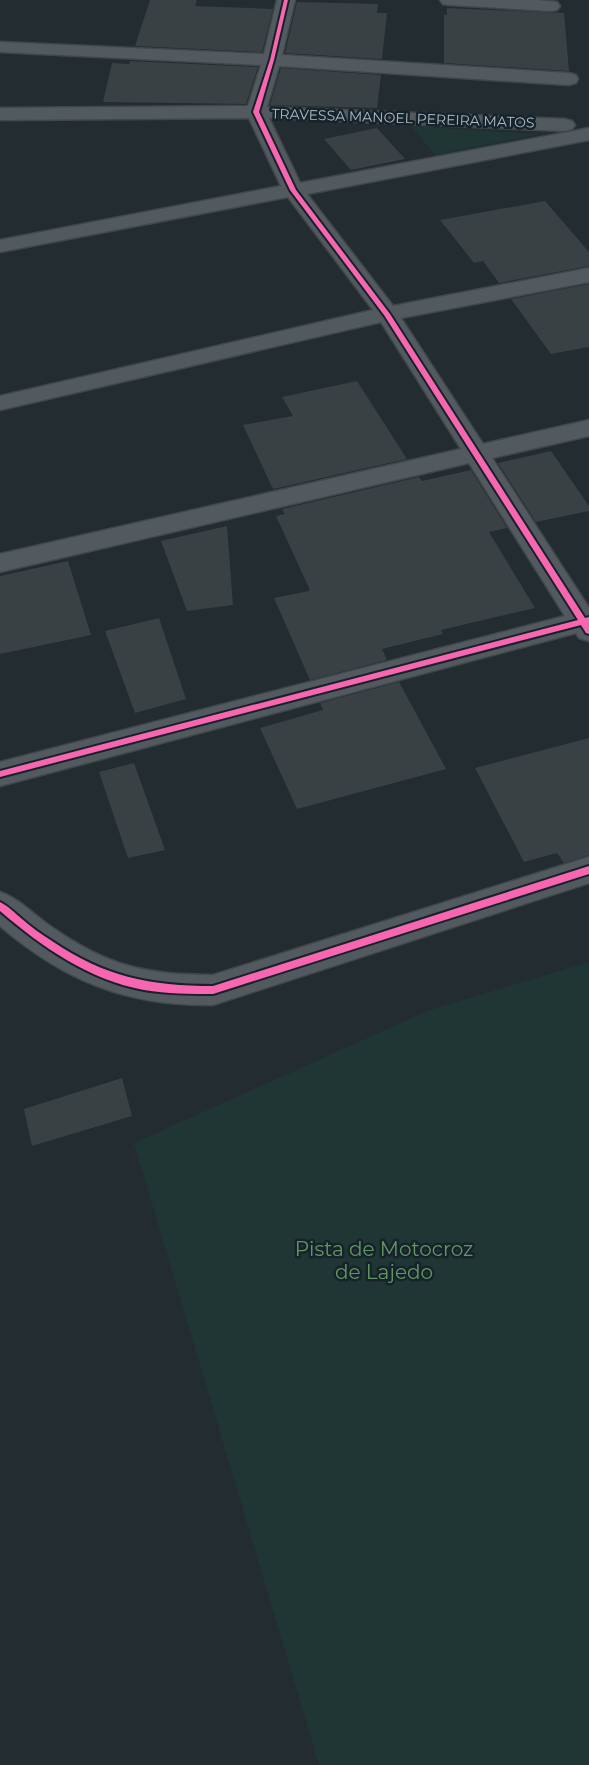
<svg xmlns="http://www.w3.org/2000/svg" width="589" height="1765" font-family="Montserrat,sans-serif">
	<style>
		.green { fill: #203634 }
		.building { fill: #3a4145 }
		.lines { fill: none; stroke-linecap: round; stroke-linejoin: round }
		.street-casing { stroke: #40474b; stroke-width: 3 }
		.street { fill: #525a60; fill-rule: evenodd }
		.cycleway-casing { stroke: #16232b; stroke-width: 4 }
		.cycleway { fill: #f766af; fill-rule: evenodd }
		.labels { text-anchor: middle; dominant-baseline: central; stroke-width: 5; stroke-linejoin: round; paint-order: stroke }
		.far-street-label { font-size: 14px; fill: #aabac5; stroke: #16232b }
		.near-park-label { font-size: 20px; fill: #619662; stroke: #16232b }
	</style>
	<rect width="100%" height="100%" fill="#232c30"/>
	<g class="green">
		<path d="M 411,126 L 540,134 L 435,155 Z"/>
		<path d="M 589,962 L 589,1765 L 319,1765 L 134,1143 L 430,1010 Z"/>
	</g>
	<g class="building">
		<path d="M 150,0 L 197,0 L 195,6 L 273,9 L 262,52 L 135,46 Z"/>
		<path d="M 297,2 L 378,4 L 377,13 L 387,13 L 382,59 L 285,53 Z"/>
		<path d="M 447,8 L 564,13 L 569,71 L 444,63 L 444,15 L 447,15 Z"/>
		<path d="M 130,61 L 258,67 L 246,104 L 103,102 L 112,63 L 129,64 Z"/>
		<path d="M 281,68 L 381,75 L 377,108 L 270,105 Z"/>
		<path d="M 377,128 L 405,159 L 351,170 L 324,139 Z"/>
		<path d="M 545,201 L 589,252 L 589,266 L 499,283 L 483,261 L 474,263 L 440,220 Z"/>
		<path d="M 589,284 L 589,347 L 551,354 L 511,299 Z"/>
		<path d="M 357,381 L 407,459 L 273,489 L 243,425 L 293,416 L 282,397 Z"/>
		<path d="M 551,451 L 589,506 L 589,511 L 536,522 L 498,463 Z"/>
		<path d="M 471,470 L 507,528 L 489,532 L 535,608 L 441,630 L 443,634 L 382,649 L 387,660 L 310,680 L 274,598 L 309,591 L 309,588 L 276,516 L 285,514 L 282,509 L 419,477 L 422,481 Z"/>
		<path d="M 227,526 L 233,605 L 187,611 L 161,541 Z"/>
		<path d="M 68,561 L 91,635 L 0,654 L 0,576 Z"/>
		<path d="M 159,618 L 186,699 L 135,713 L 105,631 Z"/>
		<path d="M 399,682 L 446,769 L 297,809 L 260,728 L 323,710 L 320,703 Z"/>
		<path d="M 589,738 L 589,855 L 564,863 L 557,853 L 524,862 L 475,768 Z"/>
		<path d="M 134,763 L 165,850 L 128,858 L 99,772 Z"/>
		<path d="M 122,1078 L 132,1116 L 32,1146 L 24,1109 Z"/>
	</g>
	<g class="lines">
		<g class="street-casing">
			<g id="street">
				<path d="M 277,0 L 295,0 L 282,55 L 569,73 L 576,75 L 578,79 L 576,83 L 569,85 L 279,66 L 267,107 L 565,119 L 572,121 L 575,125 L 572,129 L 565,131 L 269,118 L 300,183 L 589,128 L 589,140 L 307,194 L 393,306 L 589,268 L 589,282 L 401,318 L 483,444 L 589,420 L 589,436 L 492,458 L 589,608 L 589,641 L 579,638 L 576,633 L 0,786 L 0,762 L 565,616 L 469,463 L 0,572 L 0,554 L 461,449 L 381,322 L 0,410 L 0,396 L 373,310 L 288,197 L 0,252 L 0,240 L 281,186 L 249,118 L 0,120 L 0,108 L 248,106 L 261,65 L 0,52 L 0,42 L 264,54 Z"/>
				<path d="M 440,0 L 537,0 L 557,2 L 560,6 L 557,10 L 551,11 L 449,5 L 443,4 Z"/>
				<path d="M 589,857 L 589,883 L 213,1005 C 127,1006 66,982 0,926 L 0,892 C 20,899 35,916 53,928 C 108,966 146,975 213,975 Z"/>
			</g>
		</g>
		<use href="#street" class="street"/>
		<g class="cycleway-casing">
			<g id="cycleway">
				<path d="M 284,0 L 288,0 L 274,60 L 259,112 L 296,190 L 390,314 L 585,618 L 589,617 L 589,634 L 586,633 L 581,625 L 0,777 L 0,771 L 578,620 L 384,315 L 290,190 L 253,112 L 270,60 Z"/>
				<path d="M 589,866 L 589,874 L 213,994 C 190,994 167,994 144,990 C 89,980 42,947 0,911 L 0,902 C 8,906 15,913 22,919 C 31,927 41,934 52,941 C 105,977 150,986 213,986 Z"/>
			</g>
		</g>
		<use href="#cycleway" class="cycleway"/>
	</g>
	<g class="labels">
		<g class="far-street-label">
			<text transform="translate(403 118) rotate(2)">TRAVESSA MANOEL PEREIRA MATOS</text>
		</g>
		<g class="near-park-label">
			<text x="384" y="1249">Pista de Motocroz<tspan x="384" dy="23">de Lajedo</tspan></text>
		</g>
	</g>
</svg>
